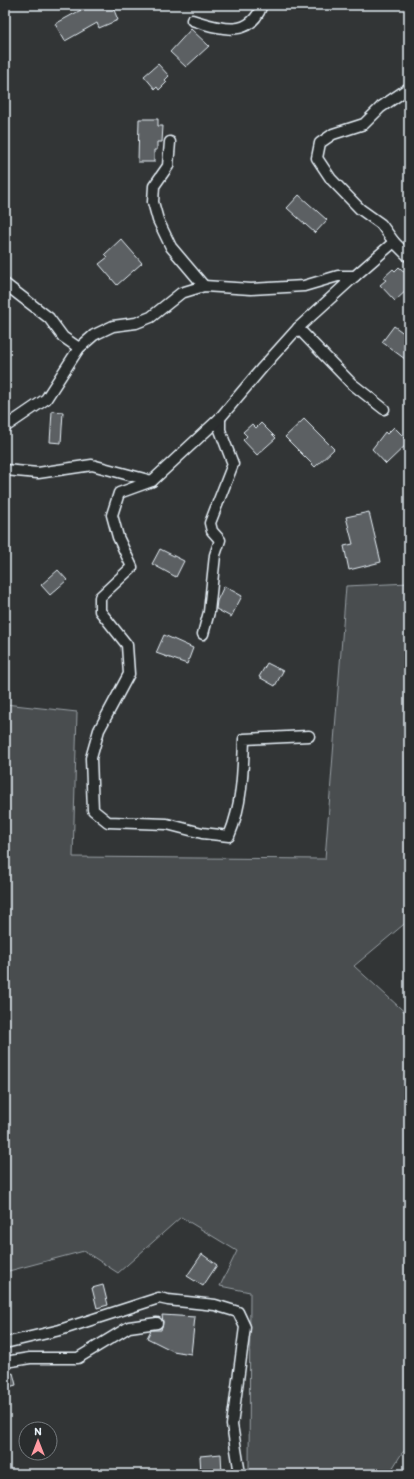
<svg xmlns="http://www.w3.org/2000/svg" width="414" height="1479" font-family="Itim,sans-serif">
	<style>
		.green { fill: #494d4f; stroke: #989fa4 }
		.building { fill: #5c6063; stroke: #e8f1f8 }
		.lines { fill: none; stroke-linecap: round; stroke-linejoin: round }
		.minor-casing { stroke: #e8f1f8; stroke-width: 13 }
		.minor { stroke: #2a2d2e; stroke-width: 10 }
	</style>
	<rect width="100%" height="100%" fill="#323536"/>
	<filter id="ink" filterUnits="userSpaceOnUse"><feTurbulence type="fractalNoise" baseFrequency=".025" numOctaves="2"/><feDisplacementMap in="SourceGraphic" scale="8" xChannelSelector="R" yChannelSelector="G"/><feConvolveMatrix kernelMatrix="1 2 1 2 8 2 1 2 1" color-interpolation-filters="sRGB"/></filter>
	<g filter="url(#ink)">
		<path class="green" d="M 409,583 L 409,920 L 354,966 L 409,1016 L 409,1447 L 402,1453 L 389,1474 L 255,1474 L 249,1470 L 250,1292 L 220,1286 L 237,1251 L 181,1217 L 118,1273 L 84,1251 L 5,1272 L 5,704 L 77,712 L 73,857 L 325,859 L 346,586 Z"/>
		<g class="building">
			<path d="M 90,5 L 112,5 L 118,20 L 99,28 L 97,23 L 65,41 L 55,24 Z"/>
			<path d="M 191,29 L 209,46 L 186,67 L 170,52 Z"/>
			<path d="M 158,64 L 169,76 L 165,80 L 167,82 L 159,90 L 157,87 L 155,89 L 144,76 Z"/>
			<path d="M 139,119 L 158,119 L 158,126 L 163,126 L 162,142 L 157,142 L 157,150 L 154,150 L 154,162 L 138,162 Z"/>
			<path d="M 299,195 L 327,220 L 315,233 L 287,208 Z"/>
			<path d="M 121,239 L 142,263 L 117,285 L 99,264 L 108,257 L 105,254 Z"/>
			<path d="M 399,267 L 409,276 L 409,288 L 395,301 L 380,285 L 386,280 L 383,278 L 393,269 L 395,271 Z"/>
			<path d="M 394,326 L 409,337 L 409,362 L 382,342 Z"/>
			<path d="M 52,411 L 63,412 L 61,443 L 50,442 Z"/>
			<path d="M 304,419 L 334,449 L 315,467 L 285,437 Z"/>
			<path d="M 261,423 L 276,438 L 257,455 L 243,440 L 247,436 L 243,432 L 252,424 L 256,428 Z"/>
			<path d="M 394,427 L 409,442 L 386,464 L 372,449 L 385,432 L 387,434 Z"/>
			<path d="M 369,512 L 381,562 L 349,570 L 344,546 L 353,544 L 346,517 Z"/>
			<path d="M 160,549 L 184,561 L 176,577 L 152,564 Z"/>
			<path d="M 58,570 L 67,580 L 50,595 L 41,585 Z"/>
			<path d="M 224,586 L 242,596 L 231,617 L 216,609 L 217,601 Z"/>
			<path d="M 164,635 L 193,648 L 187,664 L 156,653 Z"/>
			<path d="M 267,663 L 283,671 L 275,686 L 259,677 Z"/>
			<path d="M 202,1254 L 217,1265 L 203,1286 L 187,1276 Z"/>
			<path d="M 103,1285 L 108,1305 L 97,1308 L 92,1288 Z"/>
			<path d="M 162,1315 L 195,1317 L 191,1354 L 173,1351 L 147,1338 L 151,1330 L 161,1330 L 163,1322 Z"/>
			<path d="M 13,1373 L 16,1385 L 5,1388 L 5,1376 Z"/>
			<path d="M 221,1454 L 222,1474 L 201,1474 L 200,1456 Z"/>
		</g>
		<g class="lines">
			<g class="minor-casing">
				<g id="minor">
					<path d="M 192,20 C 218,28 250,40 262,5"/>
					<path d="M 409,88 L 381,107 L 364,124 L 333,134 L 320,143 L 317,158 L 331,179 L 360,209 L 381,224 L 394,242 L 409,257"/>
					<path d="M 170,142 L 168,166 L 154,186 L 153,202 L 158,220 L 171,247 L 204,286"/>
					<path d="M 5,284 L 49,318 L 63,337 L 79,348"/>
					<path d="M 298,328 L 351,383 L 384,409"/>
					<path d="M 5,427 L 46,399 L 79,348 L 94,335 L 113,326 L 136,323 L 151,317 L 181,293 L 204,286 L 251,289 L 304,286 L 338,276 L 355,276 L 394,242"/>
					<path d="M 5,470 L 38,473 L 92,465 L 152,481"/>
					<path d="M 203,634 L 209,612 L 215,555 L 220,540 L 212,531 L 210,523 L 233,464 L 220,430 L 220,418"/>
					<path d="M 309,736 L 244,739 C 243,771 242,806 229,836 L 202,833 L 167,824 L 108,822 L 93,810 L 91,758 L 99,730 L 129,674 L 127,645 L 100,611 L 100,597 L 132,567 L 118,537 L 112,515 L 119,493 L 152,481 L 220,418 L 262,368 L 298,328 L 355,276"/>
					<path d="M 5,1343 L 60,1330 L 159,1298 L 168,1300 L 215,1305 L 238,1312 L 245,1327 L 232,1425 L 240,1474"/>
					<path d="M 5,1362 L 30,1358 L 78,1358 L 129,1327 L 157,1323"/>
				</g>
			</g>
			<use href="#minor" class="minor"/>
		</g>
	</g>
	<rect width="414" height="1479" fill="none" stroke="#2a2d2e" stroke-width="20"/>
	<rect x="10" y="10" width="394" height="1459" fill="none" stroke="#e8f1f8" stroke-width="1.5" filter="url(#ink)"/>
	<g transform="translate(38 1441)"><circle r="19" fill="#2a2d2e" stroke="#767b7f"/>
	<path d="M0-3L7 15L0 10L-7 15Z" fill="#ff9aa2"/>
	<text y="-6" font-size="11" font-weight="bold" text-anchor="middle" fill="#e8f1f8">N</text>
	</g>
</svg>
